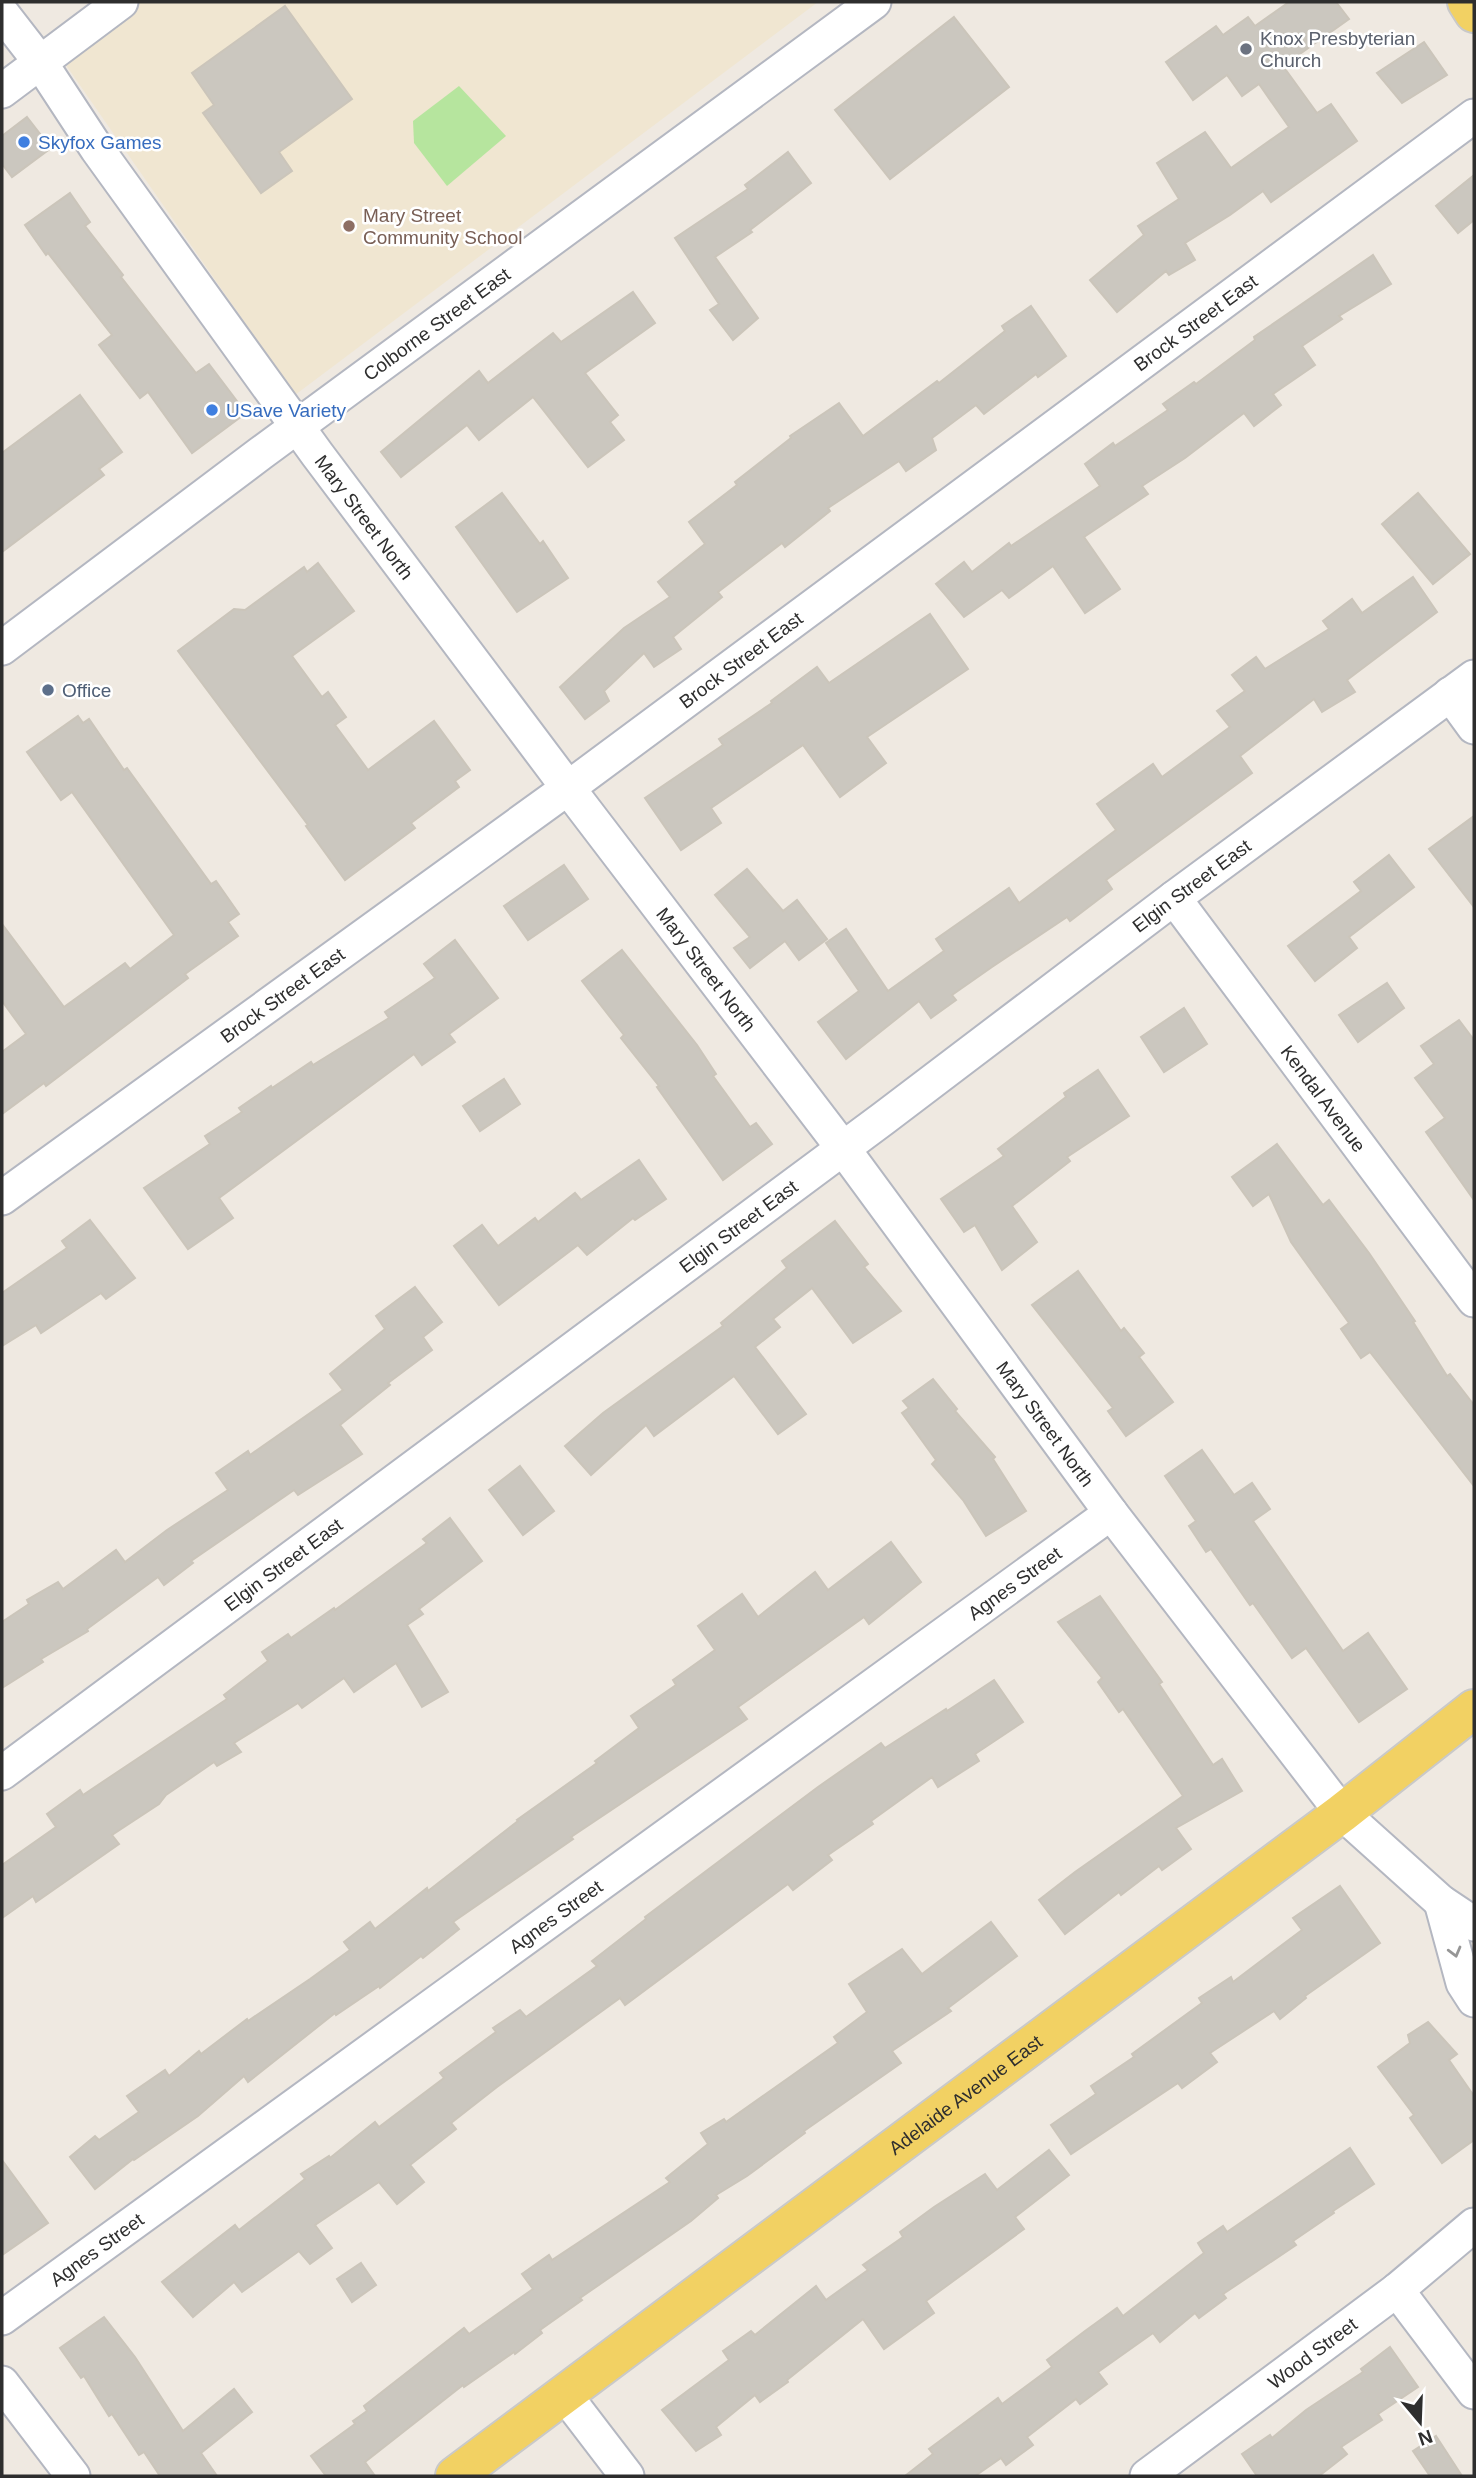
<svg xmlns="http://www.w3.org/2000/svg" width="1476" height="2478" font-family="Helvetica,sans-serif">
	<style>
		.education { fill: #f0e6d1 }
		.green { fill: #b6e59e }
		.building { fill: #cbc7bf; stroke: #cbc5ba; stroke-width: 2 }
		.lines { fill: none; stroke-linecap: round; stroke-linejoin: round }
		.minor-casing { stroke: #b4b7c1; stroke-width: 37 }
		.major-casing { stroke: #c9c9c9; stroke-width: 42 }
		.minor { stroke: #fff; stroke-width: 33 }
		.major { stroke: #f2d163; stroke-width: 38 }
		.oneway { stroke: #969696 }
		.worship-dot { fill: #6b7280; stroke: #fff; stroke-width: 2.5 }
		.shop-dot { fill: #3f7fe0; stroke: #fff; stroke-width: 2.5 }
		.education-dot { fill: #8d6e63; stroke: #fff; stroke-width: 2.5 }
		.service-dot { fill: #5c6f8a; stroke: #fff; stroke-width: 2.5 }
		.labels { text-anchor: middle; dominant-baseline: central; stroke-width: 5; stroke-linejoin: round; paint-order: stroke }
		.worship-label { font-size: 19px; fill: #5b616d; stroke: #fff; text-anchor: start }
		.shop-label { font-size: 19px; fill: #366cbe; stroke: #fff; text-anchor: start }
		.education-label { font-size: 19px; fill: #785e54; stroke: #fff; text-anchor: start }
		.street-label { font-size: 19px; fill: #2e2e2e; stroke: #fff }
		.service-label { font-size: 19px; fill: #4e5e75; stroke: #fff; text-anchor: start }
	</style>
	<rect width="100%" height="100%" fill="#efe9e1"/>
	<path class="education" d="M 137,2 L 818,2 L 295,395 L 61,58 Z"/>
	<path class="green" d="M 459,86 L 506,136 L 447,186 L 414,143 L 413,121 Z"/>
	<g class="building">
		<path d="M 1289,2 L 1336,2 L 1349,19 L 1283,66 L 1317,113 L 1331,104 L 1357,141 L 1271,202 L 1263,191 L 1230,215 L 1185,243 L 1195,260 L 1169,275 L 1166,271 L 1117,312 L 1090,280 L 1144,235 L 1138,226 L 1179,199 L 1157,163 L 1205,132 L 1231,168 L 1289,127 L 1259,84 L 1242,96 L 1227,75 L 1193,100 L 1166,62 L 1216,26 L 1223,35 L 1248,17 L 1255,26 Z"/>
		<path d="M 285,6 L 352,99 L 279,152 L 292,171 L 261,193 L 203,113 L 214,105 L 192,73 Z"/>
		<path d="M 954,17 L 1009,87 L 890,179 L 835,110 Z"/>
		<path d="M 1424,42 L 1447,75 L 1402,103 L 1377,73 Z"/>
		<path d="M 27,117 L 51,148 L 12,177 L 2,164 L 2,136 Z"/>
		<path d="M 788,152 L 811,183 L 750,230 L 752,232 L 715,257 L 758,318 L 733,340 L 710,310 L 719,304 L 675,238 L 748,189 L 745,185 Z"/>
		<path d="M 1474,175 L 1474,220 L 1458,233 L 1436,206 Z"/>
		<path d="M 70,193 L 90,222 L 85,226 L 123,275 L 121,277 L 196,373 L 209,364 L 246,413 L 192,453 L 148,392 L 140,398 L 99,345 L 112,335 L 48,253 L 46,255 L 25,225 Z"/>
		<path d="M 1373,255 L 1391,284 L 1339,316 L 1342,319 L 1302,346 L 1315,365 L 1273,394 L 1281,405 L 1254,426 L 1244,413 L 1185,458 L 1142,486 L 1148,494 L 1084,537 L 1120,589 L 1085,613 L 1053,566 L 1009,598 L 1002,590 L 964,617 L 936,584 L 964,562 L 972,572 L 1009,543 L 1011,546 L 1100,486 L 1085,464 L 1113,443 L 1115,446 L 1168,410 L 1163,404 L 1194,382 L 1196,384 L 1255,340 L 1254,337 Z"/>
		<path d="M 633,292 L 655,323 L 585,373 L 618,415 L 610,422 L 624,440 L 588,467 L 533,397 L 479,440 L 467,425 L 401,477 L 381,452 L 479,371 L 488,383 L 553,333 L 561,342 Z"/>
		<path d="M 1031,306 L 1066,356 L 1038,377 L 1036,374 L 984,414 L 976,405 L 932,438 L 936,450 L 906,471 L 899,461 L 828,508 L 830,511 L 785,547 L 782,543 L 718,592 L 722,597 L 673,637 L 681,649 L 654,667 L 644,653 L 604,691 L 609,701 L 585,719 L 560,687 L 624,628 L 670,597 L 658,582 L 705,544 L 689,522 L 737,485 L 735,482 L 791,438 L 790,436 L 839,403 L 863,436 L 937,381 L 939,383 L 1005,331 L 1002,326 Z"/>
		<path d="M 80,395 L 122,452 L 99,469 L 104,475 L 2,552 L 2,453 Z"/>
		<path d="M 502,493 L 540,544 L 543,541 L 568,578 L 517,612 L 456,527 Z"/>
		<path d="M 1418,493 L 1470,554 L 1433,584 L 1382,524 Z"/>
		<path d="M 318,563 L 354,611 L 292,656 L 322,697 L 328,692 L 346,717 L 335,725 L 368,770 L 434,721 L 470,770 L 455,781 L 459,787 L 411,823 L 415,828 L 345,880 L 306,826 L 308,825 L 178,651 L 234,609 L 245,610 L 304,567 L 307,572 Z"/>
		<path d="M 1413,577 L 1437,612 L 1347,680 L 1355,692 L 1322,712 L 1314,699 L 1240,756 L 1252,773 L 1106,880 L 1112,889 L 1070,921 L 1067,917 L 992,967 L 952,995 L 956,1000 L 931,1018 L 919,1001 L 846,1059 L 818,1022 L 859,991 L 826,943 L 846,929 L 888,991 L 944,951 L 936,939 L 1009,888 L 1019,903 L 1116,830 L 1097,804 L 1153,764 L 1162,777 L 1230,727 L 1217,711 L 1245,691 L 1232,675 L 1256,657 L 1265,669 L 1329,629 L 1323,621 L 1352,599 L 1362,613 Z"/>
		<path d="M 930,614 L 968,669 L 867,737 L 886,763 L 840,797 L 803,745 L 711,808 L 721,823 L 681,850 L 645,798 L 723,745 L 719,739 L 772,703 L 771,701 L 817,667 L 829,683 Z"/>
		<path d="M 78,716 L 83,723 L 89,719 L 124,770 L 127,768 L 211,884 L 216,881 L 239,914 L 228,922 L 238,936 L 185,974 L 188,978 L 46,1086 L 44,1083 L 2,1114 L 2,1052 L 26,1034 L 2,1001 L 2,924 L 64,1007 L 125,963 L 130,969 L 174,935 L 72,792 L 61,800 L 27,752 Z"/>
		<path d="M 1474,816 L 1474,907 L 1429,849 Z"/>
		<path d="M 1389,855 L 1414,887 L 1349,937 L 1357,948 L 1315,981 L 1288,946 L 1361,891 L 1354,882 Z"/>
		<path d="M 564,865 L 588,899 L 528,940 L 504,906 Z"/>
		<path d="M 747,869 L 783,911 L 797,900 L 827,939 L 799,960 L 785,941 L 750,968 L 734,948 L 750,937 L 715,895 Z"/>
		<path d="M 455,940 L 498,998 L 449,1034 L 455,1042 L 422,1065 L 414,1054 L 219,1198 L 233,1218 L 188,1249 L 144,1188 L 210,1144 L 205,1136 L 242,1112 L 239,1108 L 271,1086 L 272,1088 L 311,1062 L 313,1065 L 389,1018 L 385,1012 L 435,978 L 424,964 Z"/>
		<path d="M 622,950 L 697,1045 L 716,1074 L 713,1076 L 750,1127 L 756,1123 L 772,1144 L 723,1180 L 657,1087 L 659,1086 L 621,1038 L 624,1035 L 582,981 Z"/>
		<path d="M 1387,983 L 1404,1008 L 1358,1042 L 1339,1015 Z"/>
		<path d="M 1184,1008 L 1207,1044 L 1164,1072 L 1141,1037 Z"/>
		<path d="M 1459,1020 L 1474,1040 L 1474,1200 L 1426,1132 L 1445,1118 L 1415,1078 L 1434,1064 L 1421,1046 Z"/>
		<path d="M 1098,1070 L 1129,1116 L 1067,1157 L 1070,1161 L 1012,1206 L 1037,1242 L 1002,1270 L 975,1225 L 964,1232 L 941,1199 L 1004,1156 L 998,1149 L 1066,1097 L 1064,1093 Z"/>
		<path d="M 504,1079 L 520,1104 L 480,1131 L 463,1106 Z"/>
		<path d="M 1277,1144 L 1323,1205 L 1329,1200 L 1369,1253 L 1415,1321 L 1413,1322 L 1447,1376 L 1450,1374 L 1474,1405 L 1474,1486 L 1370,1352 L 1361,1358 L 1341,1329 L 1349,1323 L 1291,1242 L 1269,1194 L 1253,1206 L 1232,1177 Z"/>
		<path d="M 639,1160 L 666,1199 L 635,1220 L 633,1218 L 587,1255 L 578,1245 L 499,1305 L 454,1246 L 482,1225 L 498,1246 L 535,1218 L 538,1222 L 575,1193 L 581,1200 Z"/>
		<path d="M 90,1220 L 135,1278 L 106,1299 L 101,1293 L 41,1333 L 36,1325 L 2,1346 L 2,1293 L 67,1248 L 62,1241 Z"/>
		<path d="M 835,1221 L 868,1264 L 864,1267 L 901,1311 L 853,1343 L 812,1288 L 773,1319 L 780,1327 L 755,1347 L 806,1414 L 778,1434 L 734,1376 L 654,1436 L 646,1425 L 591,1475 L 565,1446 L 603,1413 L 723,1326 L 721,1323 L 787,1268 L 782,1261 Z"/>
		<path d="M 1078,1271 L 1121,1331 L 1124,1328 L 1144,1353 L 1139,1357 L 1173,1402 L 1126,1436 L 1108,1411 L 1113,1408 L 1032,1305 Z"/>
		<path d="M 415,1287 L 442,1322 L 423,1337 L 432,1350 L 388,1383 L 390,1385 L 340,1425 L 362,1454 L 298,1495 L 294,1490 L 191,1561 L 193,1563 L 164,1585 L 158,1577 L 87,1629 L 88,1631 L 41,1659 L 43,1662 L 2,1688 L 2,1622 L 29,1604 L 27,1600 L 58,1582 L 63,1589 L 116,1550 L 125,1562 L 167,1530 L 228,1490 L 216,1473 L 248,1451 L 250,1455 L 343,1390 L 330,1374 L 385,1329 L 376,1316 Z"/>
		<path d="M 933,1379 L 957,1409 L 955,1411 L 995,1457 L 993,1459 L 1026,1511 L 986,1536 L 963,1500 L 932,1464 L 936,1460 L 902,1413 L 909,1408 L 903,1401 Z"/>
		<path d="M 1202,1450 L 1234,1495 L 1252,1483 L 1270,1509 L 1253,1521 L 1343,1651 L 1368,1633 L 1407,1689 L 1359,1722 L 1306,1648 L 1292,1658 L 1253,1603 L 1250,1605 L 1211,1549 L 1206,1552 L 1189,1526 L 1196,1521 L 1165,1476 Z"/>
		<path d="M 520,1466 L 554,1511 L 523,1535 L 489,1490 Z"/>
		<path d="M 450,1518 L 482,1561 L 419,1609 L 423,1614 L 407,1625 L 448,1692 L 422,1707 L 396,1663 L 354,1692 L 344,1678 L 302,1708 L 298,1703 L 234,1743 L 241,1752 L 217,1766 L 214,1762 L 166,1795 L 159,1804 L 112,1835 L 119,1844 L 36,1902 L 33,1896 L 2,1918 L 2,1865 L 56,1827 L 47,1814 L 80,1790 L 83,1795 L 227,1699 L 224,1695 L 268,1661 L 262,1652 L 288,1634 L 291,1638 L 334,1608 L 335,1610 L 427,1543 L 423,1539 Z"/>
		<path d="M 891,1542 L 921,1582 L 869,1624 L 864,1617 L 738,1707 L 747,1719 L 571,1837 L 573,1839 L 453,1922 L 459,1929 L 423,1958 L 421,1956 L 380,1988 L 379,1986 L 336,2015 L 335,2013 L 248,2082 L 244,2076 L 198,2116 L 134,2160 L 133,2159 L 95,2189 L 70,2157 L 95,2136 L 99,2140 L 139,2112 L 127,2096 L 165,2070 L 169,2076 L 199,2051 L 201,2054 L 247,2019 L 248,2021 L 310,1979 L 350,1950 L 344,1942 L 370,1922 L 375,1929 L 427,1888 L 428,1891 L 518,1821 L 517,1820 L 597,1763 L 595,1761 L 639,1728 L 631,1716 L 676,1685 L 673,1680 L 715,1650 L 698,1626 L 742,1594 L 758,1617 L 815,1572 L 828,1590 Z"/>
		<path d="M 1100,1596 L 1162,1682 L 1159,1684 L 1213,1765 L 1222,1759 L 1242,1791 L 1176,1828 L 1191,1849 L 1162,1870 L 1159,1866 L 1121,1895 L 1119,1892 L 1065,1934 L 1039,1900 L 1075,1872 L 1183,1796 L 1123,1709 L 1119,1712 L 1098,1682 L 1102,1678 L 1058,1622 Z"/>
		<path d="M 994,1680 L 1023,1722 L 975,1754 L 979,1761 L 938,1787 L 932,1777 L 871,1821 L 873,1824 L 828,1855 L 832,1860 L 793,1890 L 788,1884 L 625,2005 L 620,1998 L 497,2087 L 451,2123 L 456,2129 L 410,2165 L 424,2182 L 397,2204 L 379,2182 L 315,2225 L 332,2248 L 310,2264 L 299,2251 L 242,2292 L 234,2282 L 193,2317 L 162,2282 L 235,2225 L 239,2230 L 305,2179 L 301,2174 L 329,2156 L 330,2158 L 375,2122 L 379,2127 L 444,2078 L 440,2073 L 496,2032 L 493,2028 L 520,2010 L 526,2017 L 597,1966 L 592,1961 L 646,1919 L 645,1917 L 818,1787 L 881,1743 L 885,1748 L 946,1709 L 947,1711 Z"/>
		<path d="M 1340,1886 L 1380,1943 L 1305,1996 L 1306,1998 L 1280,2019 L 1274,2011 L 1210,2053 L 1217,2062 L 1182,2088 L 1178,2083 L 1071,2154 L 1051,2125 L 1096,2094 L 1091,2086 L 1134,2057 L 1132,2054 L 1202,2003 L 1199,1998 L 1231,1977 L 1233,1982 L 1302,1930 L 1293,1918 Z"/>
		<path d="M 991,1922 L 1017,1956 L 948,2008 L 951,2011 L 892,2051 L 901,2063 L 804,2131 L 805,2133 L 747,2176 L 716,2195 L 718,2198 L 691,2221 L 580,2298 L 582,2300 L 540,2330 L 542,2333 L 515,2354 L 514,2352 L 464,2387 L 463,2385 L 365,2462 L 375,2476 L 326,2476 L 311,2456 L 355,2424 L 353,2421 L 367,2411 L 364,2406 L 464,2328 L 469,2334 L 533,2289 L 522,2274 L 549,2255 L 552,2260 L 670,2182 L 666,2178 L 708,2144 L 701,2133 L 724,2119 L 726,2122 L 838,2043 L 834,2037 L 867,2012 L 849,1984 L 902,1949 L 922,1974 Z"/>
		<path d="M 1428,2022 L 1457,2054 L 1449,2060 L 1474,2096 L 1474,2140 L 1442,2163 L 1410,2118 L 1414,2115 L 1378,2067 L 1410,2043 L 1408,2035 Z"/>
		<path d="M 1350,2148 L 1374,2184 L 1333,2211 L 1334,2213 L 1293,2241 L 1296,2245 L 1223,2294 L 1226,2298 L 1199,2318 L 1195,2313 L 1160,2342 L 1153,2333 L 1098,2372 L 1107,2384 L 1080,2404 L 1076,2399 L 1027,2437 L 1033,2445 L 1006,2465 L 1001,2458 L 975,2476 L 905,2476 L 933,2454 L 929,2449 L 998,2398 L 1002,2404 L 1052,2367 L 1047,2360 L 1085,2331 L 1117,2308 L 1123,2316 L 1204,2253 L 1198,2243 L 1223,2226 L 1227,2232 Z"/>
		<path d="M 1049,2150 L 1069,2175 L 1015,2217 L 1024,2229 L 926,2301 L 934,2313 L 884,2349 L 863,2319 L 787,2380 L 788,2382 L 760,2402 L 755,2395 L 716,2427 L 721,2435 L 696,2451 L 662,2410 L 729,2360 L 723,2351 L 751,2331 L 755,2335 L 816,2286 L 826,2300 L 868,2270 L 863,2265 L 903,2237 L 900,2232 L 934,2207 L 985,2174 L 997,2190 Z"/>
		<path d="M 2,2160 L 48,2223 L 2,2255 Z"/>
		<path d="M 361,2263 L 376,2285 L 352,2302 L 337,2279 Z"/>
		<path d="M 104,2317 L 135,2357 L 183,2431 L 234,2389 L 252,2412 L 201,2453 L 217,2476 L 160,2476 L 144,2452 L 139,2455 L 112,2414 L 109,2416 L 84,2376 L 81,2378 L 60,2348 Z"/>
		<path d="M 1390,2347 L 1418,2387 L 1378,2414 L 1382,2420 L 1341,2447 L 1347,2454 L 1319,2476 L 1257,2476 L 1242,2454 L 1270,2435 L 1272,2438 L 1306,2410 L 1363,2372 L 1361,2369 Z"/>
		<path d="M 1436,2436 L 1462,2476 L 1430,2476 L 1413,2451 Z"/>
	</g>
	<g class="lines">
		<g class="minor-casing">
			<g id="minor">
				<path id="s1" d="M 2,13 L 40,62 L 97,149 L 317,454 L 568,788 L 842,1147 L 1111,1513 L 1342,1813 L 1441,1902 L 1474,1924"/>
				<path d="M 2,91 L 121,2"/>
				<path id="s2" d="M 2,648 L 261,453 L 874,2"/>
				<path d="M 1450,694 L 1474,727"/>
				<path id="s3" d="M 1174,898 L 1474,1300"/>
				<path id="s4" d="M 2,1198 L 568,788 L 1474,116"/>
				<path id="s5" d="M 2,1773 L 884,1118 L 1174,898 L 1474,677"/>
				<path d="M 1441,1902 L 1463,1983 L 1474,2000"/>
				<path d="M 1397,2290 L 1474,2392"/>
				<path id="s6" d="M 2,2318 L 1111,1513"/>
				<path d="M 2,2383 L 73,2476"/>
				<path d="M 565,2395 L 627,2476"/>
				<path id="s7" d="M 1147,2476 L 1397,2290 L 1474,2225"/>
			</g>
		</g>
		<g class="major-casing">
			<g id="major">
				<path d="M 1467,2 L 1474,13"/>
				<path id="s8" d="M 455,2476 L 1342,1813 L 1474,1709"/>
			</g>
		</g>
		<use href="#minor" class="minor"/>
		<use href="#major" class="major"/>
	</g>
	<defs><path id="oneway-chevron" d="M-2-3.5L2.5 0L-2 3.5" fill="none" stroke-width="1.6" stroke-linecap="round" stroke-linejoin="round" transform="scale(1.75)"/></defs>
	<use class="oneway" href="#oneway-chevron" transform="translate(1455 1952) rotate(75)"/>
	<circle class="worship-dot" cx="1246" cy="49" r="7"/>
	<g class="shop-dot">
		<circle cx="24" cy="142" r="7"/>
		<circle cx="212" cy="410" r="7"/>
	</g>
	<circle class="education-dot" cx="349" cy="226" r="7"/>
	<circle class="service-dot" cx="48" cy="690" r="7"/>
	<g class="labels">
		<g class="worship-label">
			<text x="1260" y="38">Knox Presbyterian<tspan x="1260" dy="22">Church</tspan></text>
		</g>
		<g class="shop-label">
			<text x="38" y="142">Skyfox Games</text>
			<text x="226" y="410">USave Variety</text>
		</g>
		<g class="education-label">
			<text x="363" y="215">Mary Street<tspan x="363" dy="22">Community School</tspan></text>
		</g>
		<g class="street-label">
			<text stroke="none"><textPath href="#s4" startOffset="1480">Brock Street East</textPath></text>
			<text stroke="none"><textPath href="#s2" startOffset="542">Colborne Street East</textPath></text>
			<text stroke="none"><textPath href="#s1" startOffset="621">Mary Street North</textPath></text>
			<text stroke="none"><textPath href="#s4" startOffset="914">Brock Street East</textPath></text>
			<text stroke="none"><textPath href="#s5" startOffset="1484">Elgin Street East</textPath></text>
			<text stroke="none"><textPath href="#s1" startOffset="1188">Mary Street North</textPath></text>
			<text stroke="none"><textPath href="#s4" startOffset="346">Brock Street East</textPath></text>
			<text stroke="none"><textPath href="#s3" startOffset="250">Kendal Avenue</textPath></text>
			<text stroke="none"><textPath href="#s5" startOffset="917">Elgin Street East</textPath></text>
			<text stroke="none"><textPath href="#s1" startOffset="1755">Mary Street North</textPath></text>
			<text stroke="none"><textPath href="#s5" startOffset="350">Elgin Street East</textPath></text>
			<text stroke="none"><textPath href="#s6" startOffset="1251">Agnes Street</textPath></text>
			<text stroke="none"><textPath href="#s6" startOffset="684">Agnes Street</textPath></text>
			<text stroke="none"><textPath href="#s8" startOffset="637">Adelaide Avenue East</textPath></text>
			<text stroke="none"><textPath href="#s6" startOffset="117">Agnes Street</textPath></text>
			<text stroke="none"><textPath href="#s7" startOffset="206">Wood Street</textPath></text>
		</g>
		<g class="service-label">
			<text x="62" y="690">Office</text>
		</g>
	</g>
	<rect width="1476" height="2478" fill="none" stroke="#2e2e2e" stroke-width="7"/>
	<g transform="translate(1420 2422) rotate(161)" stroke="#ffffff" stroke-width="5" paint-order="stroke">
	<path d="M0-5L12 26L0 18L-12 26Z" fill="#2e2e2e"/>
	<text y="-10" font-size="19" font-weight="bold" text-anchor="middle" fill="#2e2e2e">N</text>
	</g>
</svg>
